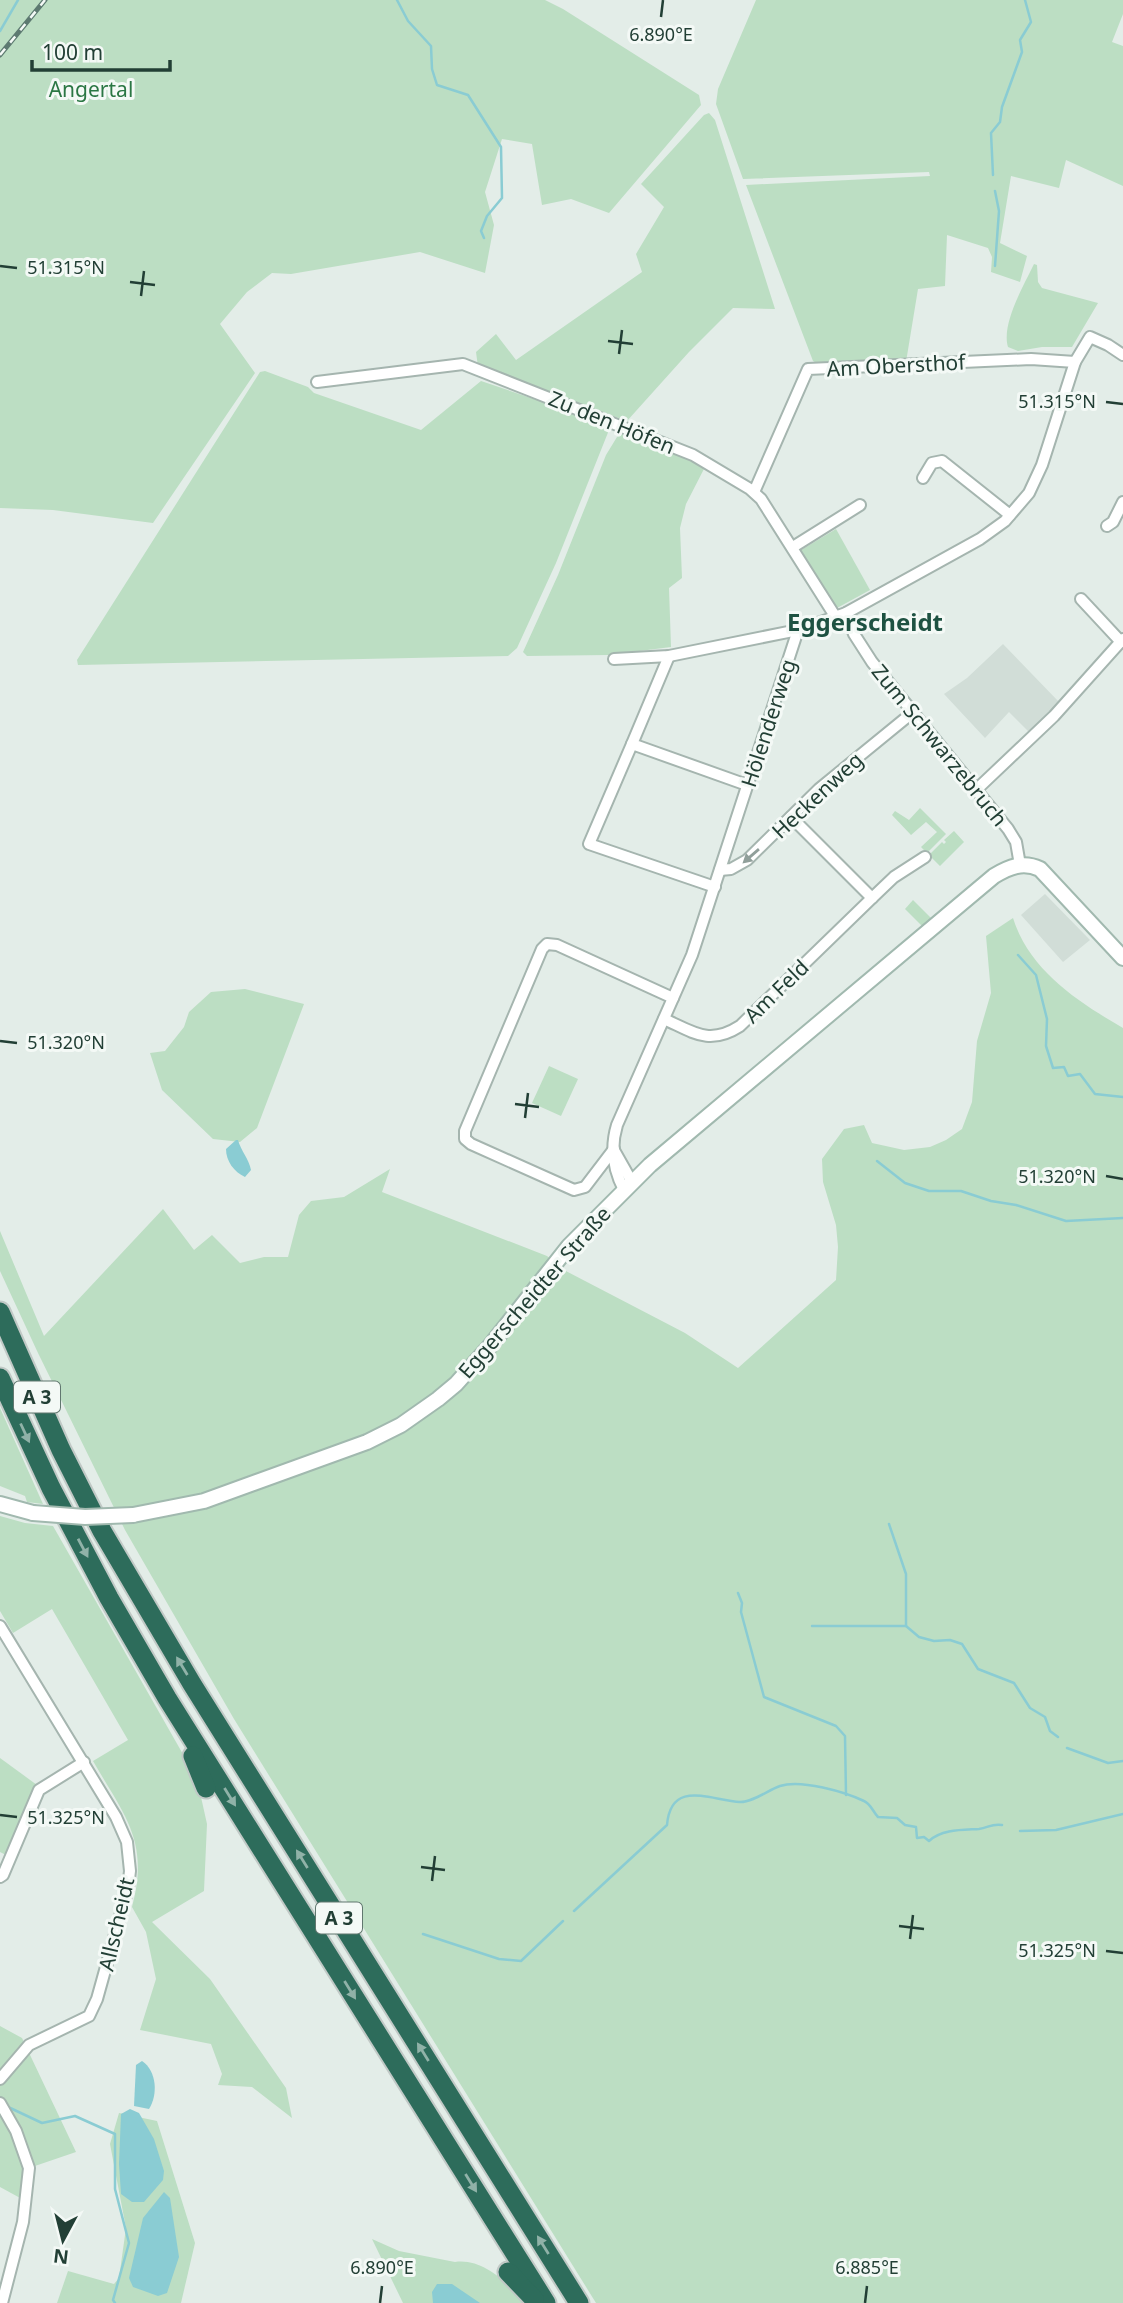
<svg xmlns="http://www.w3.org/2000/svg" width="1123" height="2303" font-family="'Noto Sans',sans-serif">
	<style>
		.built { fill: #d1ddd7 }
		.green { fill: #bcdec3 }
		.water { fill: #8accd3 }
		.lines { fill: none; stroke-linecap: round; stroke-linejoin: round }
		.stream { stroke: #8accd3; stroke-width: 2.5 }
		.street-casing { stroke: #a5b5af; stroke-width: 14 }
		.secondary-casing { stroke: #a1b9af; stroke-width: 18 }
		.highway-casing { stroke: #c1c9c6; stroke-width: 23 }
		.street { stroke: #fff; stroke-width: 10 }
		.secondary { stroke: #fff; stroke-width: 14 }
		.highway { stroke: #2d6c5b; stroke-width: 19 }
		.rail-casing { stroke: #5d7a71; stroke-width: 5 }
		.rail { stroke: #f4f9f6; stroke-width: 2.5; stroke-dasharray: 8; stroke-linecap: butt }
		.secondary-bridge-casing { stroke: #a1b9af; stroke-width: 18; stroke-linecap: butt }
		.secondary-bridge { stroke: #fff; stroke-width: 14 }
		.oneway { fill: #909f9a }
		.oneway2 { fill: #90b2a8 }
		.ticks { fill: none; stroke: #223f35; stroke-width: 2.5 }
		.labels { text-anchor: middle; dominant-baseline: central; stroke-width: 6; stroke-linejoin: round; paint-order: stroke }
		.shield { fill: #f4f9f6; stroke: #61776f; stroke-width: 2 }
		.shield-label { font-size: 19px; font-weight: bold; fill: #223f35 }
		.park-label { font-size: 21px; fill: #2b7744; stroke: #f4f9f6 }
		.street-label { font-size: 21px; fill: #223f35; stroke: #f4f9f6 }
		.quarter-label { font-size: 24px; font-weight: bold; fill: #1e5242; stroke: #f4f9f6 }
		.ticks-label { font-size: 18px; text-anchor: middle; fill: #223f35; stroke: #f4f9f6; stroke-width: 6; stroke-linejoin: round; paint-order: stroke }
	</style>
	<rect width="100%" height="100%" fill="#e3ede8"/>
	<g class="built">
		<path d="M 1003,644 L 1059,702 L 1029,732 L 1009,712 L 985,738 L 944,694 L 967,678 Z"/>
		<path d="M 1045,894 L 1090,940 L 1063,962 L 1021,915 Z"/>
	</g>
	<g class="green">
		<path d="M 0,0 L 545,0 L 563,9 L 699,95 L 701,105 L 609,213 L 571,199 L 542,205 L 532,144 L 502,139 L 485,192 L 494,225 L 485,273 L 420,252 L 291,274 L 272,273 L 247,292 L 220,324 L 255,373 L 153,523 L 53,510 L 0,508 Z"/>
		<path d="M 756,0 L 1123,0 L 1123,14 L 1112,42 L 1123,46 L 1123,186 L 1066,160 L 1059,188 L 1011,176 L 1000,243 L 1027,256 L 1020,282 L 991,272 L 992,257 L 988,248 L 947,235 L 945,286 L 918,289 L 906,362 L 820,365 L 813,361 L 746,185 L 930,176 L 929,172 L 743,179 L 716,104 L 718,89 Z"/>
		<path d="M 709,113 L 715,120 L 775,309 L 733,308 L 689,352 L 627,421 L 478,367 L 476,352 L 496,334 L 516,360 L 642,272 L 636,254 L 664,207 L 641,184 L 704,115 Z"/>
		<path d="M 1034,264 L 1037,265 L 1038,282 L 1042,288 L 1098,303 L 1072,347 L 1042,347 L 1018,351 L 1008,347 C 1001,324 1024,285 1034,264 Z"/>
		<path d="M 265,371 L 308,387 L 314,393 L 421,430 L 481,381 L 608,424 L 609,430 L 556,563 L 517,648 L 508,656 L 78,665 L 77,660 L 260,372 Z"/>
		<path d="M 626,432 L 706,465 L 686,504 L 680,528 L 682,578 L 669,588 L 671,647 L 608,655 L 527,656 L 523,652 L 558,575 L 606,455 L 617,437 Z"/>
		<path d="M 836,529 L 870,590 L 837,608 L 801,550 Z"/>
		<path d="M 920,808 L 946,834 L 927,853 L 921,847 L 937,832 L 926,822 L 911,835 L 892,815 L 895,811 L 909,820 Z"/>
		<path d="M 954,831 L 964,842 L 940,866 L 929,855 L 942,842 L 944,844 L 946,842 L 944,840 Z"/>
		<path d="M 913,900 L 932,919 L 923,927 L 905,909 Z"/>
		<path d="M 1013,918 C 1029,970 1078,1002 1123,1028 L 1123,2303 L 596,2303 L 234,1719 L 125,1530 L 38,1353 L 0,1271 L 0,1231 L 44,1336 L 163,1209 L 194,1250 L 212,1235 L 240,1263 L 264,1257 L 288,1257 L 299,1215 L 311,1201 L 344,1197 L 390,1169 L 382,1192 L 547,1256 L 562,1269 L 685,1333 L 738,1368 L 836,1280 L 838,1247 L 836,1225 L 823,1182 L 822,1159 L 844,1129 L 864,1125 L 872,1143 L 904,1150 L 930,1147 L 946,1140 L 962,1129 L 972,1102 L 977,1041 L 991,993 L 986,936 Z"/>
		<path d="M 245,989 L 304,1004 L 257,1128 L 240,1142 L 213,1139 L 162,1090 L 150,1053 L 165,1051 L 184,1027 L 189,1012 L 211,992 Z"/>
		<path d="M 549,1066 L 578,1079 L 561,1116 L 532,1103 Z"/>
		<path d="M 0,1408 L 43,1504 L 27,1502 L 25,1496 L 0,1486 Z"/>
		<path d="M 0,1516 L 25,1523 L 53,1526 L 188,1763 L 199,1788 L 207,1824 L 204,1891 L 152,1922 L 210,1979 L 286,2088 L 292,2118 L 252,2087 L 218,2085 L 222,2074 L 211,2044 L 140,2030 L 156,1979 L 146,1932 L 132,1907 C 150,1841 124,1815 93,1761 L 128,1740 L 52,1609 L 13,1633 L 0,1611 Z"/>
		<path d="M 0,1758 L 37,1785 L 6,1855 L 0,1852 Z"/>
		<path d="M 0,2026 L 22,2038 L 76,2152 L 32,2167 L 22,2199 L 0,2187 Z"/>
		<path d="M 119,2113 L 157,2121 L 195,2243 L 181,2303 L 57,2303 L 68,2271 L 114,2284 L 119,2278 L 126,2228 L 110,2144 Z"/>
		<path d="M 372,2239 L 399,2251 L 455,2262 C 483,2258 508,2283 524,2303 L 403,2303 Z"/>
	</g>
	<g class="water">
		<path d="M 236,1140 L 238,1140 C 241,1151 249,1159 251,1170 L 245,1177 C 234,1172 226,1161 226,1149 Z"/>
		<path d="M 142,2061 C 157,2071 158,2095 149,2109 L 134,2106 L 136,2065 Z"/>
		<path d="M 130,2109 L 139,2113 L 154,2139 L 164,2171 L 163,2180 L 144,2202 L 132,2202 L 121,2194 L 119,2164 L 121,2114 Z"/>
		<path d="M 164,2192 L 170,2198 L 179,2257 L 167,2293 L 158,2296 L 133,2287 L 129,2278 L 143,2218 Z"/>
		<path d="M 437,2284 L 452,2284 L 480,2303 L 433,2303 L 432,2292 Z"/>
	</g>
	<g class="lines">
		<g class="stream">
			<path d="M 397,0 L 408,21 L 431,46 L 432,69 L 437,85 L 468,95 L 501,147 L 502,198 L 487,216 L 481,231 L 484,238"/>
			<path d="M 0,31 L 18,0"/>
			<path d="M 993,175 L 991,133 L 1000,122 L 1002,107 L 1022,52 L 1020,40 L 1031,22 L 1025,0"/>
			<path d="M 995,191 L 999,211 L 995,266"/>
			<path d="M 1018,955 L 1036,975 L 1047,1019 L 1046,1046 L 1053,1068 L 1064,1067 L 1068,1076 L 1080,1074 L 1095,1094 L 1123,1097"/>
			<path d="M 877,1161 L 905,1183 L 929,1191 L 961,1191 L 991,1201 L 1016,1205 L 1066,1221 L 1123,1218"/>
			<path d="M 889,1524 L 906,1574 L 906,1626"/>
			<path d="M 738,1593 L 742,1603 L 741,1612 L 764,1697 L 836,1726 L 845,1736 L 846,1795"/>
			<path d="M 812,1626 L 906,1626 L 919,1637 L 934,1641 L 950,1640 L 962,1644 L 978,1669 L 1014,1683 L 1030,1708 L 1045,1717 L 1050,1731 L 1058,1737"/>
			<path d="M 1067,1748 L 1108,1763 L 1123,1761"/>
			<path d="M 1020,1831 L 1056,1830 L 1123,1814"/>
			<path d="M 574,1911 L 667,1825 C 671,1778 712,1801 740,1802 C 754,1802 768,1790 780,1786 C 801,1779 845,1792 864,1801 C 871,1804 873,1812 878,1817 L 897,1818 L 905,1825 L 916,1827 L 917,1838 L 924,1837 L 929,1841 C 942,1829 963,1830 979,1829 C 988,1828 992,1823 1002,1825"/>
			<path d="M 423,1934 L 499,1959 L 521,1961 L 563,1921"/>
			<path d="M 6,2106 L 42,2123 L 75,2116 L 115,2134 L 115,2189 L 129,2243 L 113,2300 L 115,2303"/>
		</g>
		<g class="street-casing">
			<g id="street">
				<path d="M 317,382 L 463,364 L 693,455 L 750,489 L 761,499 L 835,616"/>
				<path d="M 923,478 L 932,463 L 942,461 L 1010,515"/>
				<path d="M 754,492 L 808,369 L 1031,359 L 1075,362"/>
				<path d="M 1107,526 L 1113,522 L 1123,502"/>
				<path d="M 793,547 L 860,505"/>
				<path d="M 1081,599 L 1121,642"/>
				<path d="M 846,613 L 854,634 L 872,662 L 1008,829 L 1016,842 L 1020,865"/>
				<path d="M 669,656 L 632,744 L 747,785"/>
				<path d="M 614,659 L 669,656 L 798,630 L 846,613 L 980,539 L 1005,521 L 1029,493 L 1042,465 L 1075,362 L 1090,337 L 1108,345 L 1123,355"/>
				<path d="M 632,744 L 589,844 L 715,887"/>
				<path d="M 976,790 L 1054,716 L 1123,639"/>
				<path d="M 791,817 L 872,898"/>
				<path d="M 720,870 L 731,869 L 747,860 L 819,789 L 912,713"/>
				<path d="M 664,1019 C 693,1032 709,1046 740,1026 L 872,898 L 894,877 L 925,857"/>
				<path d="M 614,1149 L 585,1187 L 574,1190 L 471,1144 L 465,1139 L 465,1131 L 542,949 L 547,944 L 557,945 L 673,998"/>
				<path d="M 615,1152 L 632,1182"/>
				<path d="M 624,1190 C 613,1169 610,1148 617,1125 L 692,955 L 798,630"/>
				<path d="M 0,1626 L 116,1817 L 127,1842 L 130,1871 L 128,1888 L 97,1999 L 89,2016 L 29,2045 L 0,2079"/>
				<path d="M 0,1877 L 3,1875 L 39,1790 L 84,1762"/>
				<path d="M 0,2103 L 16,2131 L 29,2168 L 23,2222 L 2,2303"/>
			</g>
		</g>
		<g class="secondary-casing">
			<g id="secondary">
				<path d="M 0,1504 L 33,1513"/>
				<path d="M 133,1515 L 204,1501 L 367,1442 L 401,1425 L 438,1399 L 456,1384 L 490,1346 L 569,1246 L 650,1165 L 994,876 C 1009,867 1023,861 1040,869 L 1123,958"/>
			</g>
		</g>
		<g class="highway-casing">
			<g id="highway">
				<path d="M 0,1312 L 61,1450 L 102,1531 L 192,1684 L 579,2303"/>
				<path d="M 0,1378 L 51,1488 L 109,1598 L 167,1698 L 546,2303"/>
				<path d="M 193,1756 L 206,1788"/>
				<path d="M 508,2272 L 534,2299"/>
			</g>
		</g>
		<use href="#street" class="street"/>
		<use href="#secondary" class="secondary"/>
		<use href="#highway" class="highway"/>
		<g class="rail-casing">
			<path id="rail" d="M 0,55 L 45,0"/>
		</g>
		<use href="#rail" class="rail"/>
		<g class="secondary-bridge-casing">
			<path id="secondary-bridge" d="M 33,1513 L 85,1517 L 133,1515"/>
		</g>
		<use href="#secondary-bridge" class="secondary-bridge"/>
	</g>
	<defs><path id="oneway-solid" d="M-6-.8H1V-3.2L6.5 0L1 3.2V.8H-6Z" transform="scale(1.75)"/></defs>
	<use class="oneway" href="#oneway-solid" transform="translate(751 856) rotate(139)"/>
	<g class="oneway2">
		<use href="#oneway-solid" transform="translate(25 1433) rotate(65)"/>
		<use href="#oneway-solid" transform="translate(83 1548) rotate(62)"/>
		<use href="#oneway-solid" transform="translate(182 1666) rotate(-121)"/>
		<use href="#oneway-solid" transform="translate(230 1797) rotate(58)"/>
		<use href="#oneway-solid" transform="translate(302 1859) rotate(-122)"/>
		<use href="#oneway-solid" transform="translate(350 1990) rotate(58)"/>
		<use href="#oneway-solid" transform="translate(423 2052) rotate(-122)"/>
		<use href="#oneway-solid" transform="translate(471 2183) rotate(58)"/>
		<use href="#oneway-solid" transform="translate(543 2245) rotate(-122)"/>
	</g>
	<path class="ticks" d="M 661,17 L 663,0M 0,266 L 17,268M 130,282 L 155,285M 141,296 L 144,271M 608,341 L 633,344M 619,354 L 622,330M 1106,402 L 1123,404M 0,1041 L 17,1043M 515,1104 L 539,1107M 525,1118 L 528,1093M 1106,1176 L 1123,1179M 0,1815 L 17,1817M 421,1867 L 445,1870M 432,1881 L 435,1856M 899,1926 L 924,1929M 910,1939 L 913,1915M 1106,1951 L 1123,1953M 380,2303 L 382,2286M 865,2303 L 867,2286"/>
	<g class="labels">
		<g class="shield">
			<rect x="14" y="1381.5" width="46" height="31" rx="5"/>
			<rect x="316" y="1902.5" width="46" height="31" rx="5"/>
		</g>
		<g class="shield-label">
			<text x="37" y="1397">A 3</text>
			<text x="339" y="1918">A 3</text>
		</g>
		<g class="park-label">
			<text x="91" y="89">Angertal</text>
		</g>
		<g class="street-label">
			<text transform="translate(896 365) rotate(-3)">Am Obersthof</text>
			<text transform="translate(612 422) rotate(22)">Zu den Höfen</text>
			<text transform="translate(768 723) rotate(-72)">Hölenderweg</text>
			<text transform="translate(940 745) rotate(51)">Zum Schwarzebruch</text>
			<text transform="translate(817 795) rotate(-43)">Heckenweg</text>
			<text transform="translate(776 991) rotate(-44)">Am Feld</text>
			<text transform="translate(534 1292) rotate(-49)">Eggerscheidter Straße</text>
			<text transform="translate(116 1924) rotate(-77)">Allscheidt</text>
		</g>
		<g class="quarter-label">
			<text x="865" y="621">Eggerscheidt</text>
		</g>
	</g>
	<g class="ticks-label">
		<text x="661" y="41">6.890°E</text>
		<text x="66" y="274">51.315°N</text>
		<text x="1057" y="408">51.315°N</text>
		<text x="66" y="1049">51.320°N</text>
		<text x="1057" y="1183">51.320°N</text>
		<text x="66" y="1824">51.325°N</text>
		<text x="1057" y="1957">51.325°N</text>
		<text x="382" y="2274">6.890°E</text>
		<text x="867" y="2274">6.885°E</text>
	</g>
	<g transform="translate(63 2240) rotate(187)" stroke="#f4f9f6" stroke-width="5" paint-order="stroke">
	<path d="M0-5L12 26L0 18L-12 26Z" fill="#223f35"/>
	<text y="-10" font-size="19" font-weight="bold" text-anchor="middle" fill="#223f35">N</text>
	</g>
	<path d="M32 60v10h138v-10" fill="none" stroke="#223f35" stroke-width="3.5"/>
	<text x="42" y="60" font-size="21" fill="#223f35" stroke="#f4f9f6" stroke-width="5" paint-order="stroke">100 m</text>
</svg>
